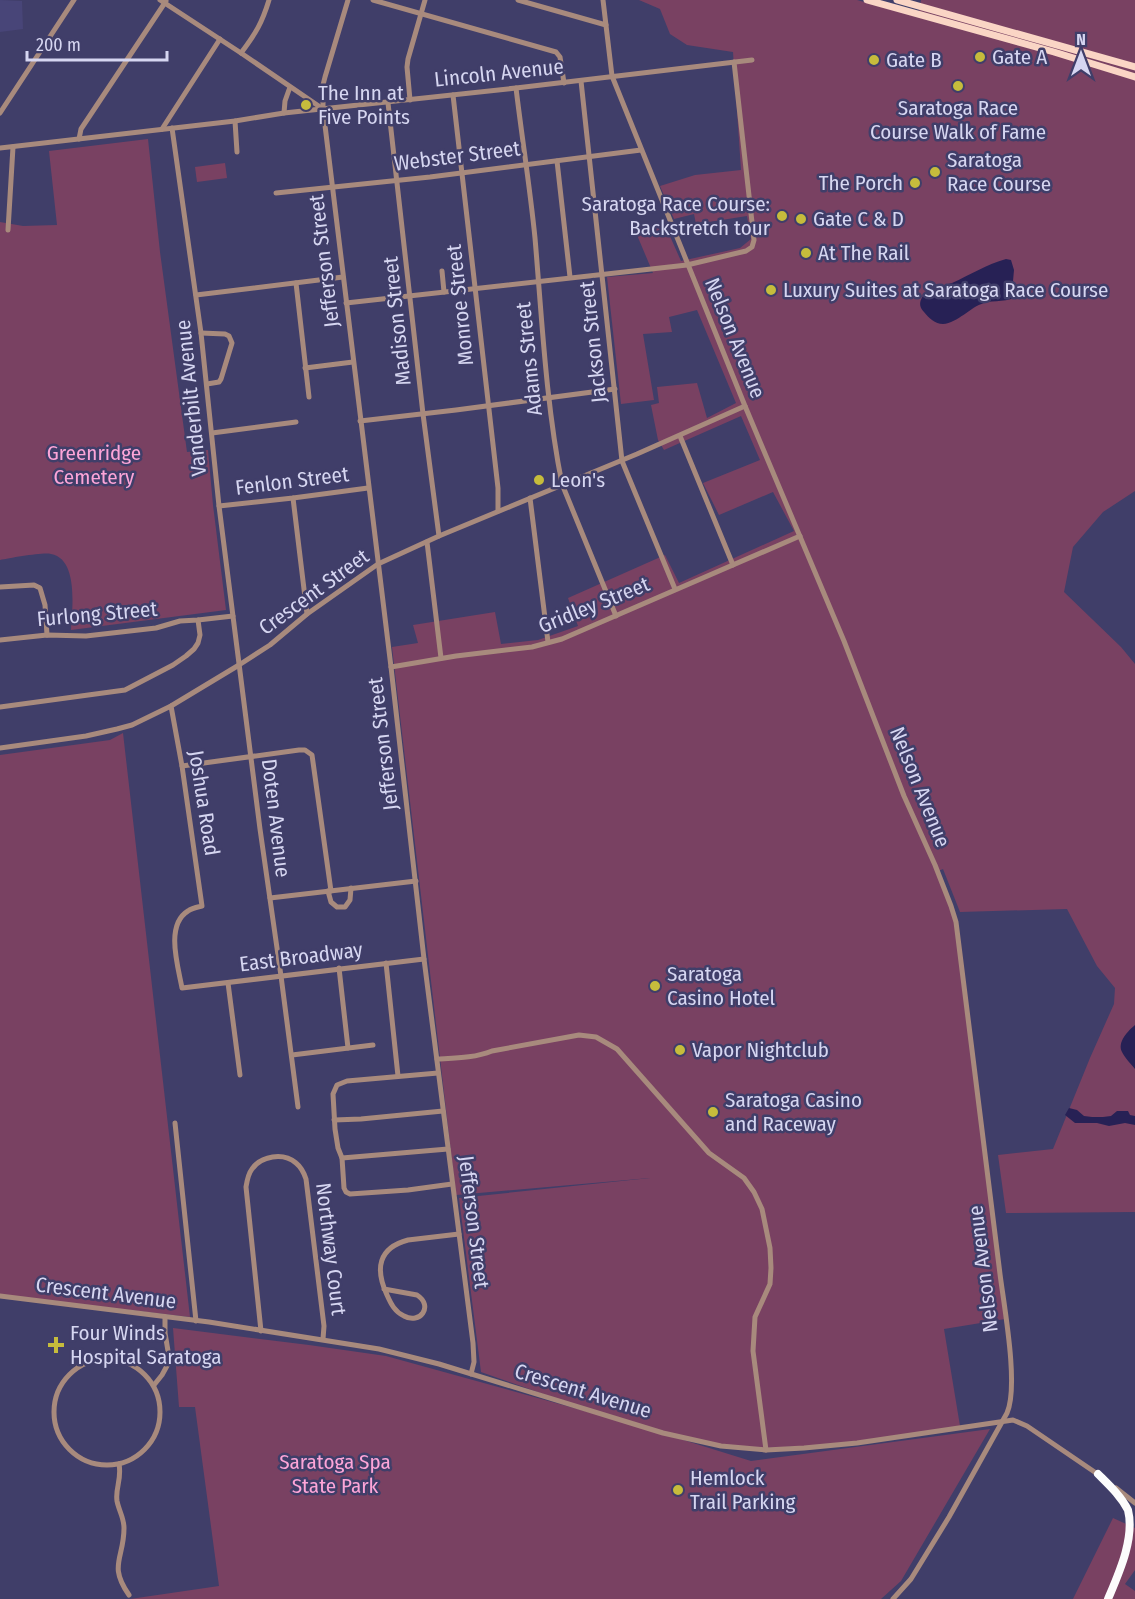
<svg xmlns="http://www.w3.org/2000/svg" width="1135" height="1599" font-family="'Fira Sans Condensed',sans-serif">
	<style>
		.built { fill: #484578 }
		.green { fill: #794162 }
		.water { fill: #272155 }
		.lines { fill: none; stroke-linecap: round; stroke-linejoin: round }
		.minor { stroke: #a88a7d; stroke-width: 5 }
		.major { stroke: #fad5c5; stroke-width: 7 }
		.highway { stroke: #fcfcfc; stroke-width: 8 }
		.poi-dot { fill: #c6bc3c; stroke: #403e69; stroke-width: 2 }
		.labels { text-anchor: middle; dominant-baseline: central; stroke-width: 5; stroke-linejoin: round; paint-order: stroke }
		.poi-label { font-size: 21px; fill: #d6d6f1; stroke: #403e69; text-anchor: start }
		.street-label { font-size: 21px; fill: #d6d6f1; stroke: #403e69 }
		.park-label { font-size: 21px; fill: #fda5d8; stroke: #403e69 }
	</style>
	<rect width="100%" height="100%" fill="#403e69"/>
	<path class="built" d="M 0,0 L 22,1 L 23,29 L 0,32 Z"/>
	<g class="green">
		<path d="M 639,0 L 857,0 L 918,17 L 921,0 L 1135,0 L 1135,491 L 1103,512 L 1073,547 L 1064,592 L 1121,647 L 1135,664 L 1135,1212 L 1006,1213 L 998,1155 L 1053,1149 L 1090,1058 L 1114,1004 L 1115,988 L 1097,966 L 1067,909 L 960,912 L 943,869 L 936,872 L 956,922 L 1005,1319 L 944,1329 L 960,1426 L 840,1444 L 748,1449 L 677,1438 L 751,1461 L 990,1429 L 901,1581 L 881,1599 L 130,1599 L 219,1586 L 195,1407 L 179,1407 L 173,1328 L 309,1345 L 386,1356 L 617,1420 L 481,1372 L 459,1198 L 650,1178 L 456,1195 L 392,647 L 418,643 L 413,625 L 495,612 L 501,644 L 538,640 L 578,626 L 568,598 L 665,555 L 679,583 L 794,531 L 773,492 L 719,515 L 703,483 L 760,460 L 741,416 L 664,450 L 658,440 L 651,405 L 659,403 L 657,387 L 697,383 L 707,418 L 736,403 L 697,310 L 669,317 L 672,332 L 643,334 L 654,400 L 621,404 L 607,277 L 653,273 L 637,235 L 665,225 L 681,261 L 740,248 L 751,239 L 747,216 L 696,224 L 694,214 L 674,219 L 660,186 L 695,175 L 741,170 L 733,52 L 687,45 L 670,34 L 660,9 Z"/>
		<path d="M 148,139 L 160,252 L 187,452 L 208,450 L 213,505 L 226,610 L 71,630 C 72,610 79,559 51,554 C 43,552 11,558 0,560 L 0,222 L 23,226 L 57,225 L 49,151 Z"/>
		<path d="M 225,163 L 227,178 L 197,182 L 195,167 Z"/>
		<path d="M 123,733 L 190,1317 L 0,1295 L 0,755 L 110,740 Z"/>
		<path d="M 1113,1518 L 1135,1528 L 1135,1570 L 1125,1584 L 1135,1591 L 1135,1599 L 1073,1599 Z"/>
	</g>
	<g class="water">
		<path d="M 1006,259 L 1011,260 L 1014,270 L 1013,281 L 1022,292 C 1015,303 995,300 984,303 C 970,307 958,323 943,324 C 935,324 929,318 924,312 C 919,307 919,302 923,296 C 929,288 942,286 952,283 C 970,275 987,264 1006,259 Z"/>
		<path d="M 1135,1025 L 1135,1069 C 1131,1064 1125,1058 1122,1052 C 1117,1042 1128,1031 1135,1025 Z"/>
		<path d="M 1069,1108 L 1077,1110 L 1084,1116 L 1092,1117 L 1103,1117 L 1111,1116 L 1117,1111 L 1128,1111 L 1130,1115 L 1135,1116 L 1135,1125 L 1125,1123 L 1109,1126 L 1097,1123 L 1075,1123 L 1065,1115 Z"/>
	</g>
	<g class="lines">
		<g class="minor">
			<path d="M 160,0 L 241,53 L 323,109"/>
			<path d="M 348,0 L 325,77 L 323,85 L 323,109 L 391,667 L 424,959 L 473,1343 L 474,1362 L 471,1374"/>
			<path d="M 373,0 L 556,52 L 560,57 L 564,83"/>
			<path d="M 518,0 L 606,25"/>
			<path d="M 603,0 L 612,76 L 745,406 L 844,641 L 904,796 L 935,865 L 951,906 L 956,922 C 970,1040 986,1157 1000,1274 C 1004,1306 1019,1386 1007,1413 L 949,1517 L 911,1579 L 893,1599"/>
			<path d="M 241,53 C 256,33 262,23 269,0"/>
			<path d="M 581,81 L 622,461 L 675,589"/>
			<path d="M 516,88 C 522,138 530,188 535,238 C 542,320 546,404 562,484 L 616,616"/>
			<path d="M 453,95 L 498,488 L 498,511"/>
			<path d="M 410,100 L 407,67 L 408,59 L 425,0"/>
			<path d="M 388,103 L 423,414 L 439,536"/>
			<path d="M 0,113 L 74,0"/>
			<path d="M 284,113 L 285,101 L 290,87"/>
			<path d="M 235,121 L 237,152"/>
			<path d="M 172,128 L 201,333 L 219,506 L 260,829 L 281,976 L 298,1107"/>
			<path d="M 162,129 L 220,39"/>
			<path d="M 79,139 L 81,129 L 166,1"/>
			<path d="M 0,148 L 235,121 L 284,113 L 516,88 L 752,60"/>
			<path d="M 557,161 L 570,277"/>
			<path d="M 276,193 L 430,177 L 641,150"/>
			<path d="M 8,230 L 13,147"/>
			<path d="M 442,271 L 444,292"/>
			<path d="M 296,283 L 309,397"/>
			<path d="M 196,295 L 343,277"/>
			<path d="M 346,303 L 687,265 L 746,251 L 752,247 L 754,240 L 734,62"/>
			<path d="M 201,333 L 225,334 L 229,336 L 232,343 L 221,379 L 219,382 L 207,384"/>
			<path d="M 305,368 L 353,362"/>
			<path d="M 360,421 L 456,410 L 615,389"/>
			<path d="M 212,433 L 296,422"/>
			<path d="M 680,436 L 733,565"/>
			<path d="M 293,498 L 307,614"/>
			<path d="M 530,498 L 548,642"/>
			<path d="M 219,506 L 293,498 L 368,488"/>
			<path d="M 427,542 L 441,658"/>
			<path d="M 0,587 L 34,585 L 40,588 L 45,605 L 47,635"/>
			<path d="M 0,640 L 47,635 L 86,636 L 156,628 L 180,621 L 198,620 L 233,616"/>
			<path d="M 391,667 L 456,656 L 532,647 L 562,639 L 800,536"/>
			<path d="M 171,706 L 182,766 L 202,906 C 198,907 192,908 188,911 C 165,925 178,966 182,988 L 424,959"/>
			<path d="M 0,707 L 125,690 L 173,665 L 186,656 L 194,649 L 198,643 L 200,635 L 198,620"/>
			<path d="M 0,748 L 86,736 L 117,729 L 132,725 L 171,706 L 239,665 L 270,645 L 307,614 L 378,564 L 439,536 L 637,454 L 745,406"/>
			<path d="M 182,766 L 299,750 L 305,750 L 312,755 L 331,891"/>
			<path d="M 328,891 L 331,902 L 337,907 L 345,907 L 350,900 L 351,888"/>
			<path d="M 270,898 L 416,881"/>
			<path d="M 386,963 L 398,1076"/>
			<path d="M 339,968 L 348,1048"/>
			<path d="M 228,983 L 240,1075"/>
			<path d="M 292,1055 L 373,1045"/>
			<path d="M 437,1059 C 455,1058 475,1058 492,1051 L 579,1035 L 596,1037 L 617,1049 L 709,1153 L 744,1178 L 754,1192 L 762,1209 L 770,1248 L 771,1268 L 770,1284 L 755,1317 L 753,1351 L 766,1450"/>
			<path d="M 438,1073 L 347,1081 L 337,1085 L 333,1094 L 335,1129 L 338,1148 L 342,1158 L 344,1188 L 346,1192 L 350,1194 L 408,1190 L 452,1184"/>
			<path d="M 334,1120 L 361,1119 L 443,1111"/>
			<path d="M 175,1123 L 196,1321"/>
			<path d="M 342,1158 L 448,1149"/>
			<path d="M 384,1289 L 417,1295 C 434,1306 420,1325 404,1316 C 395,1312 391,1304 387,1295 C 375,1269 378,1248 408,1240 L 459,1234"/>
			<path d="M 0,1296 L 209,1322 L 379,1349 L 439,1364 L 663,1433 L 721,1446 L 766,1450 L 804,1448 L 857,1443 L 1013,1420 L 1027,1426 L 1099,1475"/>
			<path d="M 261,1331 L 246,1187 C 247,1181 248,1174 252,1169 C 261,1156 283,1152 296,1163 C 301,1167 304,1173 306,1179 L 324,1326 L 323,1339"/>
			<circle cx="107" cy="1412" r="53"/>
			<path d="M 154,1385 L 162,1375 L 168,1364 L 169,1357 L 165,1333 L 165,1317"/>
			<path d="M 119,1464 C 122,1480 115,1488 117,1501 C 119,1511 124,1518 124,1528 C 124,1559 108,1565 129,1595"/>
			<path d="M 1116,1488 L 1135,1503"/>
		</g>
		<g class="major">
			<path d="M 867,0 L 1054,52 L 1135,77"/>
			<path d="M 897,0 L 1135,67"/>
		</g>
		<path class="highway" d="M 1098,1474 C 1109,1485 1121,1496 1128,1510 C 1135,1538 1119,1573 1108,1599"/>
	</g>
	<g class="poi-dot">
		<circle cx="980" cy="57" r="6"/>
		<circle cx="874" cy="60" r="6"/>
		<circle cx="958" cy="86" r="6"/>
		<circle cx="306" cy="105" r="6"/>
		<circle cx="935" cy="172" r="6"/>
		<circle cx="915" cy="183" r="6"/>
		<circle cx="782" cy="216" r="6"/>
		<circle cx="801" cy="219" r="6"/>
		<circle cx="806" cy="253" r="6"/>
		<circle cx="771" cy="290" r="6"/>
		<circle cx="539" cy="480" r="6"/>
		<circle cx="655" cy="986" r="6"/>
		<circle cx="680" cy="1050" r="6"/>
		<circle cx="713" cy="1112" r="6"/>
		<path d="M53 1336h6v6h6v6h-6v6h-6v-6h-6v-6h6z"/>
		<circle cx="678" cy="1490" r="6"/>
	</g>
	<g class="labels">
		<g class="poi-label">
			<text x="992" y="57">Gate A</text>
			<text x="886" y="60">Gate B</text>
			<text x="318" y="93">The Inn at<tspan x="318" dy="24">Five Points</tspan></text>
			<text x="958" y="108" text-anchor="middle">Saratoga Race<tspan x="958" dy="24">Course Walk of Fame</tspan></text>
			<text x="947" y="160">Saratoga<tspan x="947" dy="24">Race Course</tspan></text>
			<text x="903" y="183" text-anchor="end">The Porch</text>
			<text x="770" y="204" text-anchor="end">Saratoga Race Course:<tspan x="770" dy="24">Backstretch tour</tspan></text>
			<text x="813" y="219">Gate C &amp; D</text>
			<text x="818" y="253">At The Rail</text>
			<text x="783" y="290">Luxury Suites at Saratoga Race Course</text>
			<text x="551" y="480">Leon's</text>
			<text x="667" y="974">Saratoga<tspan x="667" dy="24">Casino Hotel</tspan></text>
			<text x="692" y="1050">Vapor Nightclub</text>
			<text x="725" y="1100">Saratoga Casino<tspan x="725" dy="24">and Raceway</tspan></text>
			<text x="70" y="1333">Four Winds<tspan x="70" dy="24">Hospital Saratoga</tspan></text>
			<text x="690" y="1478">Hemlock<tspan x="690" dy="24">Trail Parking</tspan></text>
		</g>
		<g class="street-label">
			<text transform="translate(499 73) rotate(-6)">Lincoln Avenue</text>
			<text transform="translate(457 156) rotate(-7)">Webster Street</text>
			<text transform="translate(324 261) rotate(-97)">Jefferson Street</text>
			<text transform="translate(460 305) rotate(-96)">Monroe Street</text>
			<text transform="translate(397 321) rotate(-96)">Madison Street</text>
			<text transform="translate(735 338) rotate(68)">Nelson Avenue</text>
			<text transform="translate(593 342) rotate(-96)">Jackson Street</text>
			<text transform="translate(529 359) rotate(-96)">Adams Street</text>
			<text transform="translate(191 398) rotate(-96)">Vanderbilt Avenue</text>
			<text transform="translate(292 481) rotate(-7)">Fenlon Street</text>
			<text transform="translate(314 592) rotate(-36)">Crescent Street</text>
			<text transform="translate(594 605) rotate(-22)">Gridley Street</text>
			<text transform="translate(97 614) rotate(-5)">Furlong Street</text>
			<text transform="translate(383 744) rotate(-97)">Jefferson Street</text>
			<text transform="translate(920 787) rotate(68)">Nelson Avenue</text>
			<text transform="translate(204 803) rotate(81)">Joshua Road</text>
			<text transform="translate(276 818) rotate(83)">Doten Avenue</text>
			<text transform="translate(301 957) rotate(-7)">East Broadway</text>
			<text transform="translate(474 1222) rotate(83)">Jefferson Street</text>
			<text transform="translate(331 1249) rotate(83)">Northway Court</text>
			<text transform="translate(983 1269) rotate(-97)">Nelson Avenue</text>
			<text transform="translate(106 1293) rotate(7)">Crescent Avenue</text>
			<text transform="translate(583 1391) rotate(17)">Crescent Avenue</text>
		</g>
		<g class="park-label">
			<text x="94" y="453">Greenridge<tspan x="94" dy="24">Cemetery</tspan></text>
			<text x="335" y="1462">Saratoga Spa<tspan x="335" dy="24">State Park</tspan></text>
		</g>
	</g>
	<g transform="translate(1081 54)" stroke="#403e69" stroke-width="4.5" paint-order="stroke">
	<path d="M0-4.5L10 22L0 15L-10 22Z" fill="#d6d6f1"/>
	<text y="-9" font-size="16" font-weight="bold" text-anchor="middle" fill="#d6d6f1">N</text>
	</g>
	<path d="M27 51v9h140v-9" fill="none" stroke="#d6d6f1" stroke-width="3"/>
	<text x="36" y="51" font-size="18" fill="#d6d6f1" stroke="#403e69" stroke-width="4.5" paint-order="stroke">200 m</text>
</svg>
